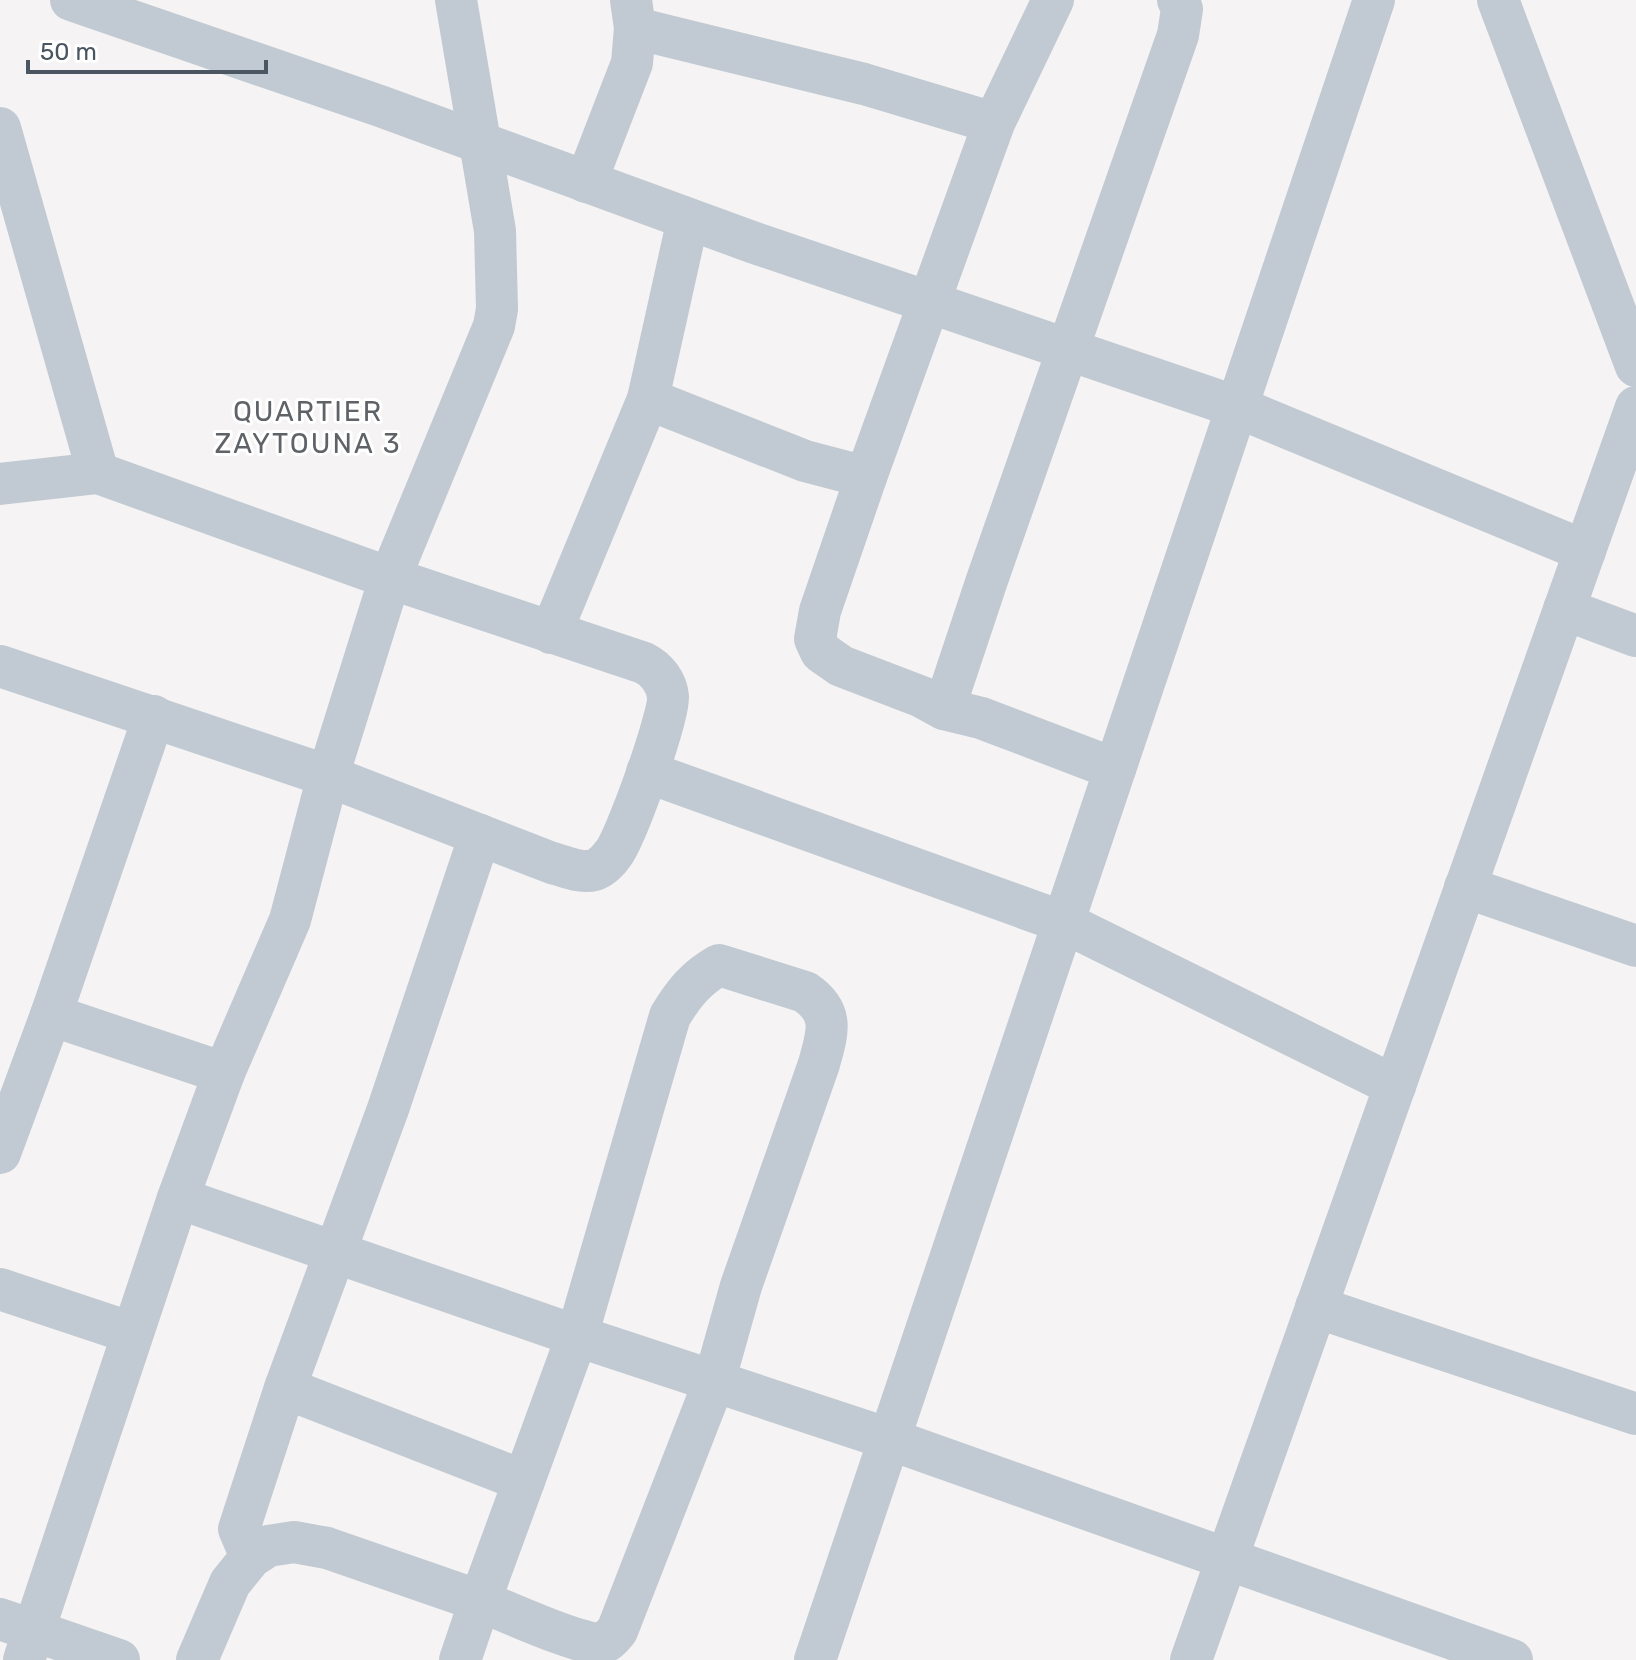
<svg xmlns="http://www.w3.org/2000/svg" width="1636" height="1660" font-family="Rubik,sans-serif">
	<style>
		.lines { fill: none; stroke-linecap: round; stroke-linejoin: round }
		.minor { stroke: #c1cad2; stroke-width: 42 }
		.labels { text-anchor: middle; dominant-baseline: central; stroke-width: 6; stroke-linejoin: round; paint-order: stroke }
		.quarter-label { font-size: 28px; letter-spacing: 2px; fill: #5f6368; stroke: #fff }
	</style>
	<rect width="100%" height="100%" fill="#f5f3f3"/>
	<g class="lines">
		<g class="minor">
			<path d="M 71,0 L 380,106 L 752,242 L 1237,407 L 1585,551"/>
			<path d="M 1498,0 L 1636,366"/>
			<path d="M 635,28 L 864,84 L 994,123"/>
			<path d="M 0,128 L 98,473"/>
			<path d="M 586,182 L 632,63 L 635,28 L 631,0"/>
			<path d="M 648,399 L 688,219"/>
			<path d="M 866,477 L 820,611 L 815,639 L 821,652 L 841,666 L 922,697 L 944,709"/>
			<path d="M 0,484 L 98,473 L 390,578 L 644,663 C 656,669 667,682 668,697 C 669,717 626,838 613,854 C 609,860 601,868 594,870 C 581,874 565,866 552,863 L 328,776 L 0,666"/>
			<path d="M 1564,609 L 1636,636"/>
			<path d="M 551,633 L 648,399 L 805,461 L 866,477 L 994,123 L 1053,0"/>
			<path d="M 1115,769 L 981,718 L 944,709 L 987,580 L 1178,35 L 1182,9 L 1178,0"/>
			<path d="M 647,772 L 1063,922 L 1395,1086"/>
			<path d="M 1465,887 L 1636,946"/>
			<path d="M 51,1015 L 224,1073"/>
			<path d="M 0,1153 L 51,1015 L 154,716"/>
			<path d="M 178,1198 L 577,1336 L 889,1439 L 1512,1660"/>
			<path d="M 0,1289 L 132,1333"/>
			<path d="M 1316,1307 L 1636,1414"/>
			<path d="M 285,1388 L 524,1481"/>
			<path d="M 251,1557 L 239,1529 L 285,1388 L 388,1109 L 480,835"/>
			<path d="M 0,1619 L 119,1660"/>
			<path d="M 24,1660 L 178,1198 L 224,1073 L 290,920 L 328,776 L 390,578 L 494,326 L 497,309 L 495,231 L 456,0"/>
			<path d="M 197,1660 L 230,1583 L 251,1557 L 268,1546 L 294,1542 L 327,1548 L 480,1601 L 577,1336 L 670,1016 C 684,993 696,978 719,965 L 805,992 C 836,1013 827,1034 819,1064 L 741,1286 L 714,1382 L 617,1631 C 612,1636 608,1642 602,1643 C 585,1648 501,1609 480,1601 L 460,1660"/>
			<path d="M 815,1660 L 1374,0"/>
			<path d="M 1191,1660 L 1636,407"/>
		</g>
	</g>
	<g class="labels">
		<g class="quarter-label">
			<text x="308" y="411">QUARTIER<tspan x="308" dy="32">ZAYTOUNA 3</tspan></text>
		</g>
	</g>
	<path d="M28 60v12h238v-12" fill="none" stroke="#4a5661" stroke-width="4"/>
	<text x="40" y="60" font-size="24" fill="#4a5661" stroke="#ffffff" stroke-width="6" paint-order="stroke">50 m</text>
</svg>
